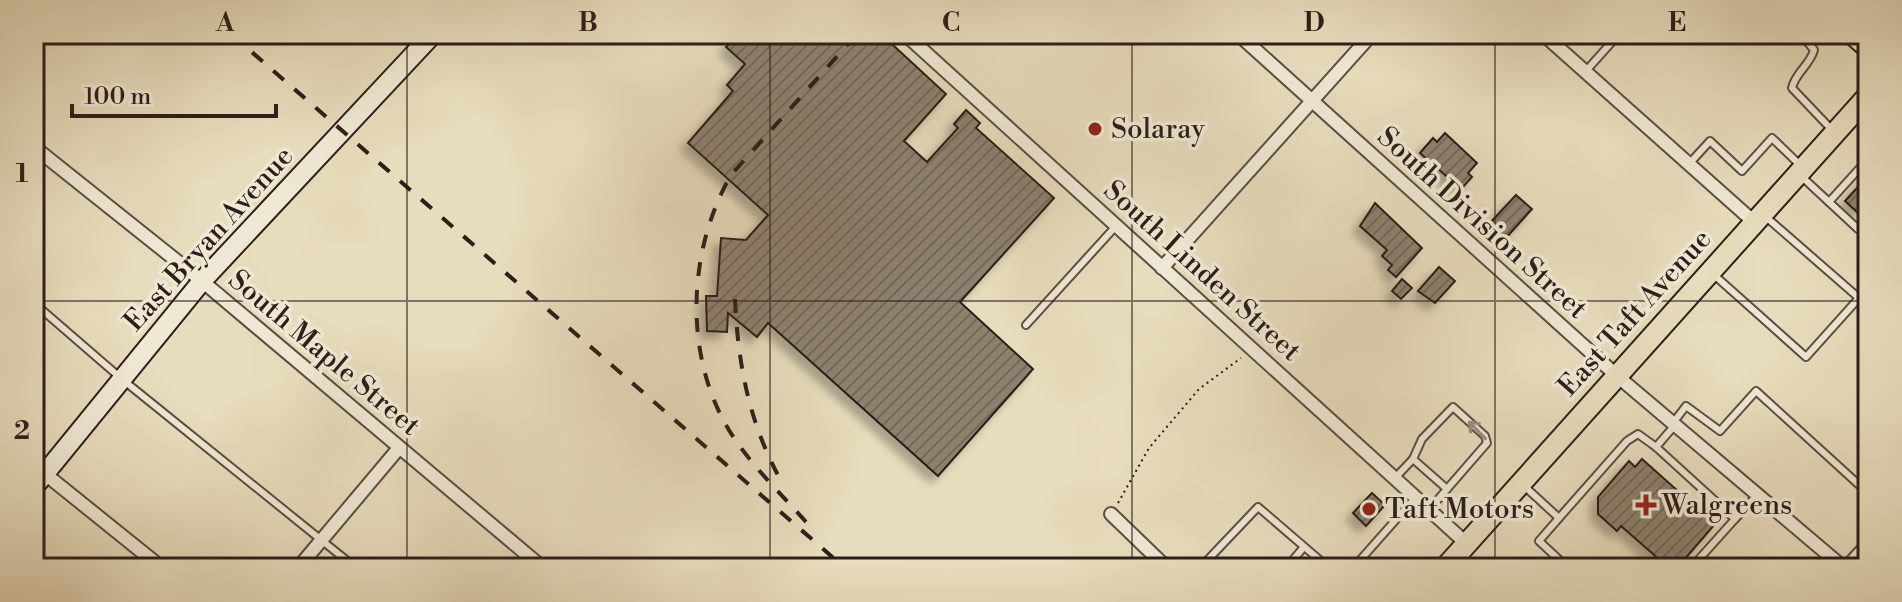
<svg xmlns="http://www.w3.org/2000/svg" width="1902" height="602" font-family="'Libre Bodoni',serif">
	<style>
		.building { fill: url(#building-hatch); stroke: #2c1e19; stroke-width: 2; filter: url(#shadow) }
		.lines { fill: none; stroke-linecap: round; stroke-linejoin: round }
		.lane-casing { stroke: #5b4e42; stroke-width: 10 }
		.street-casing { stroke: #5b4e42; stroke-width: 16 }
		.secondary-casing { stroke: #2c1e19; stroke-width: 22 }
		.primary-casing { stroke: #2c1e19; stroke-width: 24 }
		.path { stroke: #2c1e19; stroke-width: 2; stroke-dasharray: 2 4; stroke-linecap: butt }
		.lane { stroke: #efe8d4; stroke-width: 6 }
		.street { stroke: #efe8d4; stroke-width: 12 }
		.secondary { stroke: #efe8d4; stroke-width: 18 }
		.primary { stroke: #e7dcbd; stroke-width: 20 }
		.rail { stroke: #2c1e19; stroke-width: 4; stroke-dasharray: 14 14; stroke-linecap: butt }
		.oneway { stroke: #978d80 }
		.grid { fill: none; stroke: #2c1e19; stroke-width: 2; stroke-opacity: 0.55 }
		.poi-dot { fill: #8f2418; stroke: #efe8d4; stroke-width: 3 }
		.labels { text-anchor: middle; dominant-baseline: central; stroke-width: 7; stroke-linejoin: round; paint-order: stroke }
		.poi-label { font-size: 28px; fill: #2c1e19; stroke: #efe8d4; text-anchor: start }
		.street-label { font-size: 28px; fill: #2c1e19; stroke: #efe8d4 }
		.neatline { fill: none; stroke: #2c1e19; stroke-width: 3 }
		.grid-label { font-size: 26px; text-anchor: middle; font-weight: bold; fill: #2c1e19 }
	</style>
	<defs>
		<pattern id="building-hatch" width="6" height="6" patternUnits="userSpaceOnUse" patternTransform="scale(2)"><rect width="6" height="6" fill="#8d816e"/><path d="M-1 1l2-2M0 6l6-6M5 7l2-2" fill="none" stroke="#73695a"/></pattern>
		<filter id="shadow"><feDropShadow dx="-7" dy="7" stdDeviation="4" flood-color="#0004"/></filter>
	</defs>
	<rect width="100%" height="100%" fill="#e7dcbd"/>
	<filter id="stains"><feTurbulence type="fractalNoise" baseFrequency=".0025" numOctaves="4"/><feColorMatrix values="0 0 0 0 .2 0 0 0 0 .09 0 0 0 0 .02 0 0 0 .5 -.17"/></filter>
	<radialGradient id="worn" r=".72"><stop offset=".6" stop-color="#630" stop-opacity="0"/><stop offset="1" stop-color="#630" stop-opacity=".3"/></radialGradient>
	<g class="building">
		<path d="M 738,34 L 881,34 L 946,94 L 904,141 L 927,162 L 958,128 L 954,124 L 966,110 L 980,123 L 976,128 L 1054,198 L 960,302 L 1033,369 L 938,476 L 768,323 L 757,337 L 728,313 L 727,332 L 707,331 L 706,296 L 717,296 L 721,238 L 746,240 L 768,215 L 688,143 L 733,91 L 727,85 L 745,64 L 726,47 Z"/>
		<path d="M 1445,133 L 1477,163 L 1468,173 L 1472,177 L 1461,189 L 1420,153 L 1433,138 L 1437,142 Z"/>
		<path d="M 1868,176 L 1868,202 L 1858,213 L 1845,201 Z"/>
		<path d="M 1516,195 L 1532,209 L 1505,239 L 1489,224 Z"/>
		<path d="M 1375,203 L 1422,248 L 1396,277 L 1388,270 L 1392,265 L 1382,256 L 1387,250 L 1360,226 Z"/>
		<path d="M 1439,267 L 1455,281 L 1435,303 L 1418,291 Z"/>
		<path d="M 1402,279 L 1412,288 L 1401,299 L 1392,291 Z"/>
		<path d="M 1642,459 L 1715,524 L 1677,568 L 1669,568 L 1621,526 L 1617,531 L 1598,514 L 1598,497 L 1629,461 L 1635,467 Z"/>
		<path d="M 1372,493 L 1385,505 L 1366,526 L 1353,513 Z"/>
	</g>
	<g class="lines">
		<g class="lane-casing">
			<g id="lane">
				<path d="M 1801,34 L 1814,50 C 1810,65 1795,73 1792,88 L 1832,130"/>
				<path d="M 1585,72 L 1619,34"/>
				<path d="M 1688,165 L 1710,141 L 1742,171 L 1772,138 L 1801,166"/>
				<path d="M 1801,176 L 1858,229 L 1868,218"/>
				<path d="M 1829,202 L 1868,159"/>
				<path d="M 1713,274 L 1806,357 L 1859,298 L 1766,217"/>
				<path d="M 34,303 L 123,380 L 356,568"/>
				<path d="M 1026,325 L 1116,226"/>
				<path d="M 1673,423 L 1686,406 L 1720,431 L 1756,391 L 1868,493"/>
				<path d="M 1656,447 L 1735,519 L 1758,494"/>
				<path d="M 1413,459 L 1422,439 L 1453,407 L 1485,436 L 1487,443 L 1447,489"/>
				<path d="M 1395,478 L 1413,459 L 1447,489 L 1429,510"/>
				<path d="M 1523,485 L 1559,518 L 1627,441 L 1638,434 L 1656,447 L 1675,425"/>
				<path d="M 1559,518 L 1539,541 L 1568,568"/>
				<path d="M 1354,567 L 1416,497"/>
				<path d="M 1843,567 L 1868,540"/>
				<path d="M 1200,568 L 1258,507 L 1329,568"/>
				<path d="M 1286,568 L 1304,547"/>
				<path d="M 1691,568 L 1735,519"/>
			</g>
		</g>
		<g class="street-casing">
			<g id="street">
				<path d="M 905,34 L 1467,544"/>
				<path d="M 1238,34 L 1616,375 L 1844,568"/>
				<path d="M 1543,34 L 1754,222"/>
				<path d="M 34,147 L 202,281 L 543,568"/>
				<path d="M 1162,268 L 1372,34"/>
				<path d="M 34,465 L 162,568"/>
				<path d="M 1111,514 L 1167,568"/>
				<path d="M 298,568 L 399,448"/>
			</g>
		</g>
		<g class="secondary-casing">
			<g id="secondary">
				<path d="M 1851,34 L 1868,49"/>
				<path d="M 34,487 L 202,281 L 433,34"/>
			</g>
		</g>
		<g class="primary-casing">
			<path id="primary" d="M 1445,568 L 1868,96"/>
		</g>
		<path class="path" d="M 1118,503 L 1149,448 L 1199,389 L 1241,358"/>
		<use href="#lane" class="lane"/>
		<use href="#street" class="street"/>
		<use href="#secondary" class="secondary"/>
		<use href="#primary" class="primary"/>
		<g class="rail">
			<path d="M 231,34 L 845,568"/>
			<path d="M 735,299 C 738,367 750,427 784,486"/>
			<path d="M 806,522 C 782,495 755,469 734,438 C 683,362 686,253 731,175 L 857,34"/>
		</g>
	</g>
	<defs><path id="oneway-shaft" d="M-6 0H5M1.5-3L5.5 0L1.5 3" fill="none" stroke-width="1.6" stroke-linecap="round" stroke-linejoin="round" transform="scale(2)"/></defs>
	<use class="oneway" href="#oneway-shaft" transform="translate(1477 430) rotate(-134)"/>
	<path class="grid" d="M 407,34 L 407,568M 770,34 L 770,568M 1132,34 L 1132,568M 1495,34 L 1495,568M 34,301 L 1868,301"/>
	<g class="poi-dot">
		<circle cx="1095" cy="129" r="8"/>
		<path d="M1642 493h8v8h8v8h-8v8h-8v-8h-8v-8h8z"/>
		<circle cx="1369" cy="509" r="8"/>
	</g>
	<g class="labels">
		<g class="poi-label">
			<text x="1111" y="129">Solaray</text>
			<text x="1662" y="505">Walgreens</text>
			<text x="1385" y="509">Taft Motors</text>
		</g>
		<g class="street-label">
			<text transform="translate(1482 223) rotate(42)">South Division Street</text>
			<text transform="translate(209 239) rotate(-48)">East Bryan Avenue</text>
			<text transform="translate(1202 271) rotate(42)">South Linden Street</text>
			<text transform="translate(1635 313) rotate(-48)">East Taft Avenue</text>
			<text transform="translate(324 353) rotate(40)">South Maple Street</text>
		</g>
	</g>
	<rect width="1902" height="602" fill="none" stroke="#e7dcbd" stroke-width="88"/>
	<path d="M72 104v12h204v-12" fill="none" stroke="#2c1e19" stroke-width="4"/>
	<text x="84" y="104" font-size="24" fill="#2c1e19" stroke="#efe8d4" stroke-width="6" paint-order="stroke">100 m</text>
	<rect x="44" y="44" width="1814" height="514" class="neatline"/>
	<g class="grid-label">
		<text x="225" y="31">A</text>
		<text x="588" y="31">B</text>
		<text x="951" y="31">C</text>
		<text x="1314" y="31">D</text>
		<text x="1677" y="31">E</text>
		<text x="22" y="182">1</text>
		<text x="22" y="439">2</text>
	</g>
	<rect width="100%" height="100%" filter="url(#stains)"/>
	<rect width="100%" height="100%" fill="url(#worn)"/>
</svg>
